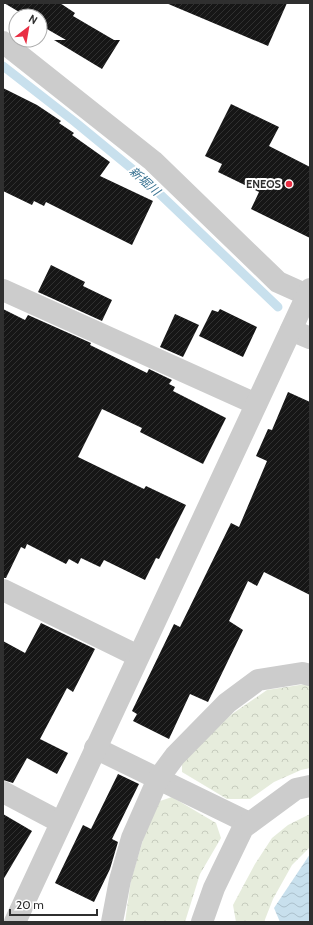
<svg xmlns="http://www.w3.org/2000/svg" width="313" height="925" font-family="Cabin,'Noto Sans JP',sans-serif">
	<style>
		.forest { fill: url(#forest-crowns) }
		.water { fill: url(#water-waves) }
		.lines { fill: none; stroke-linecap: round; stroke-linejoin: round }
		.stream { stroke: #c8e0ed; stroke-width: 9 }
		.building { fill: url(#building-hatch) }
		.minor { stroke: #ccc; stroke-width: 22 }
		.poi-dot { fill: #e92e43; stroke: #fff; stroke-width: 1.5 }
		.labels { text-anchor: middle; dominant-baseline: central; stroke-width: 4; stroke-linejoin: round; paint-order: stroke }
		.poi-label { font-size: 11px; font-weight: bold; fill: #2f2f2f; stroke: #fff; text-anchor: end }
		.water-label { font-size: 12px; font-style: italic; fill: #3b7493; stroke: #fff }
	</style>
	<defs>
		<pattern id="forest-crowns" width="20" height="18" patternUnits="userSpaceOnUse"><rect width="20" height="18" fill="#e6ecdc"/><path d="M2 6a3 3 0 1 1 6 0M12 15a3 3 0 1 1 6 0" fill="none" stroke="#c6cbbd"/></pattern>
		<pattern id="water-waves" width="16" height="10" patternUnits="userSpaceOnUse"><rect width="16" height="10" fill="#c8e0ed"/><path d="M0 5q4-4 8 0t8 0" fill="none" stroke="#acc0cc"/></pattern>
		<pattern id="building-hatch" width="6" height="6" patternUnits="userSpaceOnUse"><rect width="6" height="6" fill="#161616"/><path d="M-1 1l2-2M0 6l6-6M5 7l2-2" fill="none" stroke="#303030"/></pattern>
	</defs>
	<rect width="100%" height="100%" fill="#fff"/>
	<g class="forest">
		<path d="M 306,684 L 310,685 L 310,768 L 301,770 L 274,782 L 250,799 L 227,799 L 182,772 L 182,759 L 232,714 L 267,690 Z"/>
		<path d="M 172,797 L 216,823 L 221,838 L 200,874 L 185,922 L 125,922 L 131,880 L 154,803 Z"/>
		<path d="M 310,814 L 310,847 L 292,865 L 273,899 L 264,922 L 236,922 L 233,905 L 255,864 L 272,838 L 288,825 Z"/>
	</g>
	<path class="water" d="M 310,854 L 310,922 L 280,922 L 274,908 Z"/>
	<g class="lines">
		<path class="stream" d="M 3,66 L 75,122 L 142,177 L 278,307"/>
	</g>
	<g class="building">
		<path d="M 4,3 L 60,3 L 75,13 L 73,16 L 114,40 L 120,40 L 102,69 L 54,40 L 66,40 L 40,25 L 40,16 L 26,16 Z"/>
		<path d="M 166,3 L 287,3 L 268,46 Z"/>
		<path d="M 3,88 L 37,105 L 61,121 L 59,123 L 74,133 L 72,135 L 110,162 L 100,176 L 153,201 L 132,245 L 46,202 L 44,206 L 34,201 L 32,205 L 3,191 Z"/>
		<path d="M 231,104 L 279,127 L 269,146 L 310,167 L 310,238 L 251,209 L 259,192 L 218,172 L 222,164 L 205,156 Z"/>
		<path d="M 51,265 L 85,282 L 83,286 L 112,300 L 102,321 L 38,292 Z"/>
		<path d="M 3,309 L 25,320 L 28,315 L 91,343 L 90,345 L 147,373 L 149,369 L 172,380 L 169,384 L 175,387 L 173,391 L 226,418 L 203,464 L 140,432 L 142,428 L 102,409 L 78,457 L 144,489 L 146,486 L 186,505 L 159,559 L 156,558 L 145,580 L 104,560 L 100,567 L 81,558 L 78,564 L 69,559 L 66,564 L 27,544 L 25,549 L 21,547 L 6,578 L 3,578 Z"/>
		<path d="M 220,309 L 257,327 L 243,357 L 199,336 L 212,310 L 218,312 Z"/>
		<path d="M 175,314 L 199,325 L 183,357 L 160,347 Z"/>
		<path d="M 288,392 L 310,402 L 310,595 L 264,572 L 257,586 L 248,581 L 229,621 L 243,630 L 208,702 L 190,694 L 169,739 L 133,721 L 137,714 L 132,711 L 174,624 L 180,627 L 231,523 L 239,527 L 267,461 L 256,456 L 268,429 L 272,430 Z"/>
		<path d="M 41,623 L 95,649 L 73,692 L 67,688 L 40,739 L 68,753 L 57,774 L 27,758 L 13,783 L 3,780 L 3,641 L 25,653 Z"/>
		<path d="M 118,774 L 139,784 L 112,839 L 118,842 L 110,869 L 94,902 L 55,883 L 83,825 L 91,829 Z"/>
		<path d="M 3,814 L 32,831 L 3,880 Z"/>
	</g>
	<g class="lines">
		<g class="minor">
			<path d="M 3,42 L 153,161 L 278,282 L 307,295"/>
			<path d="M 3,290 L 256,404"/>
			<path d="M 291,330 L 310,338"/>
			<path d="M 3,590 L 138,656"/>
			<path d="M 95,748 L 249,823"/>
			<path d="M 3,792 L 60,822"/>
			<path d="M 15,922 L 310,289"/>
			<path d="M 112,922 L 120,880 L 132,838 L 158,779 L 175,756 L 227,703 L 258,680 L 302,673 L 310,675"/>
			<path d="M 202,922 L 214,888 L 243,828 L 296,789 L 310,786"/>
		</g>
	</g>
	<circle class="poi-dot" cx="289" cy="184" r="4"/>
	<g class="labels">
		<g class="poi-label">
			<text x="281" y="184">ENEOS</text>
		</g>
		<g class="water-label">
			<text transform="translate(145 181) rotate(42)">新堀川</text>
		</g>
	</g>
	<rect width="313" height="925" fill="none" stroke="#2f2f2f" stroke-width="8"/>
	<g transform="translate(28 28) rotate(31)"><circle r="19" fill="#ffffff" stroke="#acacac"/>
	<path d="M0-3L7 15L0 10L-7 15Z" fill="#e92e43"/>
	<text y="-6" font-size="11" font-weight="bold" text-anchor="middle" fill="#2f2f2f">N</text>
	</g>
	<path d="M10 909v6h87v-6" fill="none" stroke="#2f2f2f" stroke-width="2"/>
	<text x="16" y="909" font-size="12" fill="#2f2f2f" stroke="#ffffff" stroke-width="3" paint-order="stroke">20 m</text>
</svg>
